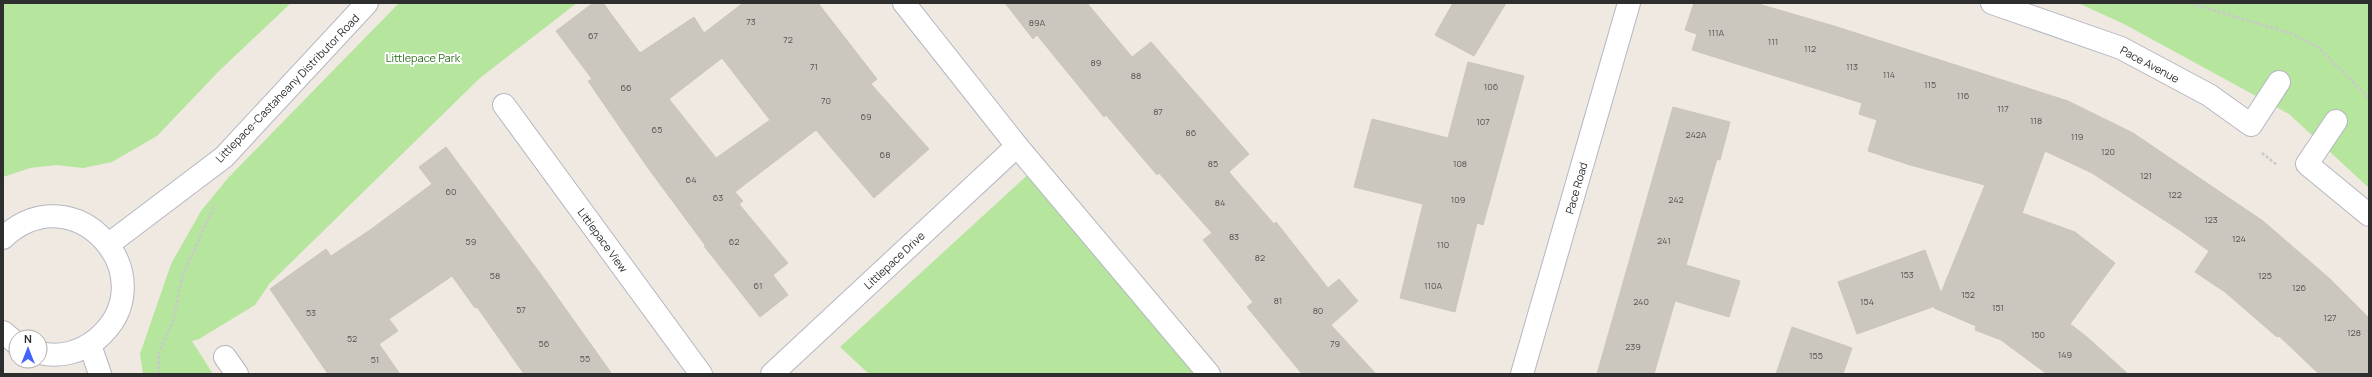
<svg xmlns="http://www.w3.org/2000/svg" width="2372" height="377" font-family="Manrope,sans-serif">
	<style>
		.green { fill: #b6e59e }
		.building { fill: #cbc7bf; stroke: #cbc5ba; fill-rule: evenodd }
		.lines { fill: none; stroke-linecap: round; stroke-linejoin: round }
		.minor-casing { stroke: #b4b7c1; stroke-width: 24 }
		.path { stroke: #c9c9c9; stroke-width: 2.5; stroke-dasharray: 3 2; stroke-linecap: butt }
		.minor { stroke: #fff; stroke-width: 22 }
		.labels { text-anchor: middle; dominant-baseline: central; stroke-width: 4; stroke-linejoin: round; paint-order: stroke }
		.number-label { font-size: 9px; fill: #555452 }
		.park-label { font-size: 11px; fill: #2c6e1b; stroke: #fff }
		.street-label { font-size: 11px; fill: #2e2e2e; stroke: #fff }
	</style>
	<rect width="100%" height="100%" fill="#efe9e1"/>
	<g class="green">
		<path d="M 3,3 L 291,3 L 219,71 L 157,136 L 112,162 L 83,168 L 56,165 L 30,168 L 3,177 Z"/>
		<path d="M 399,3 L 577,3 L 480,78 L 270,283 L 255,305 L 199,339 L 192,341 L 213,374 L 143,374 L 140,354 L 171,264 L 201,211 L 228,178 Z"/>
		<path d="M 2078,3 L 2369,3 L 2369,188 L 2289,114 L 2124,24 Z"/>
		<path d="M 1034,169 L 1197,374 L 869,374 L 840,347 Z"/>
	</g>
	<g class="building">
		<path d="M 593,3 L 603,3 L 640,53 L 694,17 L 704,33 L 743,3 L 818,3 L 877,79 L 871,84 L 929,149 L 874,198 L 816,130 L 735,192 L 743,201 L 739,204 L 788,263 L 773,275 L 788,295 L 760,317 L 704,246 L 705,245 L 648,168 L 588,81 L 592,79 L 556,31 ZM 722,58 L 770,120 L 716,158 L 669,99 Z"/>
		<path d="M 1005,3 L 1087,3 L 1132,57 L 1151,42 L 1249,154 L 1229,172 L 1274,224 L 1276,222 L 1328,288 L 1339,279 L 1358,301 L 1331,325 L 1376,374 L 1302,374 L 1247,307 L 1253,302 L 1203,240 L 1212,233 L 1159,173 L 1157,175 L 1106,115 L 1104,117 L 1037,35 L 1033,39 Z"/>
		<path d="M 1453,3 L 1506,3 L 1474,56 L 1435,35 Z"/>
		<path d="M 1694,3 L 1755,3 L 1834,26 L 2068,101 L 2133,133 L 2263,221 L 2329,278 L 2369,318 L 2369,374 L 2319,374 L 2279,336 L 2277,337 L 2225,292 L 2195,272 L 2209,251 L 2181,231 L 2092,173 L 2045,151 L 2022,213 L 2075,232 L 2115,263 L 2070,324 L 2087,337 L 2128,374 L 2047,374 L 2001,340 L 1975,330 L 1976,326 L 1934,308 L 1935,306 L 1857,334 L 1838,282 L 1925,250 L 1941,293 L 1985,185 L 1910,165 L 1868,151 L 1877,120 L 1859,114 L 1862,103 L 1692,50 L 1697,34 L 1685,30 Z"/>
		<path d="M 1468,62 L 1524,76 L 1483,225 L 1477,223 L 1455,312 L 1400,298 L 1423,204 L 1354,187 L 1372,119 L 1448,138 Z"/>
		<path d="M 1673,107 L 1730,122 L 1720,160 L 1717,159 L 1686,265 L 1740,281 L 1729,317 L 1675,301 L 1654,374 L 1597,374 Z"/>
		<path d="M 446,147 L 540,273 L 612,374 L 524,374 L 477,307 L 475,308 L 452,276 L 389,319 L 398,331 L 379,344 L 400,374 L 328,374 L 270,289 L 326,249 L 331,256 L 370,230 L 432,184 L 419,167 Z"/>
		<path d="M 1792,327 L 1852,348 L 1843,374 L 1776,374 Z"/>
	</g>
	<g class="lines">
		<g class="minor-casing">
			<g id="minor">
				<path d="M 904,3 L 1017,146 L 1209,374"/>
				<path d="M 1992,3 L 2121,48 L 2209,95 L 2251,125 L 2279,82"/>
				<path d="M 504,105 L 701,374"/>
				<path d="M 2336,121 L 2307,164 L 2369,215"/>
				<path d="M 3,238 C 75,170 169,278 97,339 C 81,352 60,358 40,353"/>
				<path d="M 109,244 L 224,157 L 367,3"/>
				<path d="M 3,332 L 16,343"/>
				<path d="M 90,345 L 100,374"/>
				<path d="M 225,357 L 237,374"/>
				<path d="M 772,374 L 1017,146"/>
				<path d="M 1522,374 L 1629,3"/>
			</g>
		</g>
		<g class="path">
			<path d="M 2189,3 L 2293,34 L 2319,48 L 2369,98"/>
			<path d="M 2262,153 L 2277,165"/>
			<path d="M 159,374 L 158,355 L 173,322 L 182,277 L 215,204"/>
		</g>
		<use href="#minor" class="minor"/>
	</g>
	<g class="labels">
		<g class="number-label">
			<text x="751" y="21">73</text>
			<text x="1037" y="22">89A</text>
			<text x="1716" y="32">111A</text>
			<text x="593" y="35">67</text>
			<text x="788" y="39">72</text>
			<text x="1773" y="41">111</text>
			<text x="1810" y="48">112</text>
			<text x="1096" y="62">89</text>
			<text x="814" y="66">71</text>
			<text x="1852" y="66">113</text>
			<text x="1889" y="74">114</text>
			<text x="1136" y="75">88</text>
			<text x="1930" y="84">115</text>
			<text x="1491" y="86">106</text>
			<text x="626" y="87">66</text>
			<text x="1963" y="95">116</text>
			<text x="826" y="100">70</text>
			<text x="2003" y="108">117</text>
			<text x="1158" y="111">87</text>
			<text x="866" y="116">69</text>
			<text x="2036" y="120">118</text>
			<text x="1483" y="121">107</text>
			<text x="657" y="129">65</text>
			<text x="1191" y="132">86</text>
			<text x="1696" y="134">242A</text>
			<text x="2077" y="136">119</text>
			<text x="2108" y="151">120</text>
			<text x="885" y="154">68</text>
			<text x="1213" y="163">85</text>
			<text x="1460" y="163">108</text>
			<text x="2146" y="175">121</text>
			<text x="691" y="179">64</text>
			<text x="451" y="191">60</text>
			<text x="2175" y="194">122</text>
			<text x="718" y="197">63</text>
			<text x="1458" y="199">109</text>
			<text x="1676" y="199">242</text>
			<text x="1220" y="202">84</text>
			<text x="2211" y="219">123</text>
			<text x="1234" y="236">83</text>
			<text x="2239" y="238">124</text>
			<text x="1664" y="240">241</text>
			<text x="471" y="241">59</text>
			<text x="734" y="241">62</text>
			<text x="1443" y="244">110</text>
			<text x="1260" y="257">82</text>
			<text x="1907" y="274">153</text>
			<text x="495" y="275">58</text>
			<text x="2265" y="275">125</text>
			<text x="758" y="285">61</text>
			<text x="1433" y="285">110A</text>
			<text x="2299" y="287">126</text>
			<text x="1968" y="294">152</text>
			<text x="1278" y="300">81</text>
			<text x="1641" y="301">240</text>
			<text x="1867" y="301">154</text>
			<text x="1998" y="307">151</text>
			<text x="521" y="309">57</text>
			<text x="1318" y="310">80</text>
			<text x="311" y="312">53</text>
			<text x="2330" y="317">127</text>
			<text x="2354" y="332">128</text>
			<text x="2038" y="334">150</text>
			<text x="352" y="338">52</text>
			<text x="544" y="343">56</text>
			<text x="1335" y="343">79</text>
			<text x="1633" y="346">239</text>
			<text x="2065" y="354">149</text>
			<text x="1816" y="355">155</text>
			<text x="585" y="358">55</text>
			<text x="375" y="359">51</text>
		</g>
		<g class="park-label">
			<text x="423" y="57">Littlepace Park</text>
		</g>
		<g class="street-label">
			<text transform="translate(2150 64) rotate(28)">Pace Avenue</text>
			<text transform="translate(287 88) rotate(-46)">Littlepace-Castaheany Distributor Road</text>
			<text transform="translate(1576 188) rotate(-74)">Pace Road</text>
			<text transform="translate(603 240) rotate(54)">Littlepace View</text>
			<text transform="translate(894 260) rotate(-43)">Littlepace Drive</text>
		</g>
	</g>
	<rect width="2372" height="377" fill="none" stroke="#2e2e2e" stroke-width="8"/>
	<g transform="translate(28 349)"><circle r="19" fill="#ffffff" stroke="#ababab"/>
	<path d="M0-3L7 15L0 10L-7 15Z" fill="#4264fb"/>
	<text y="-6" font-size="11" font-weight="bold" text-anchor="middle" fill="#2e2e2e">N</text>
	</g>
</svg>
